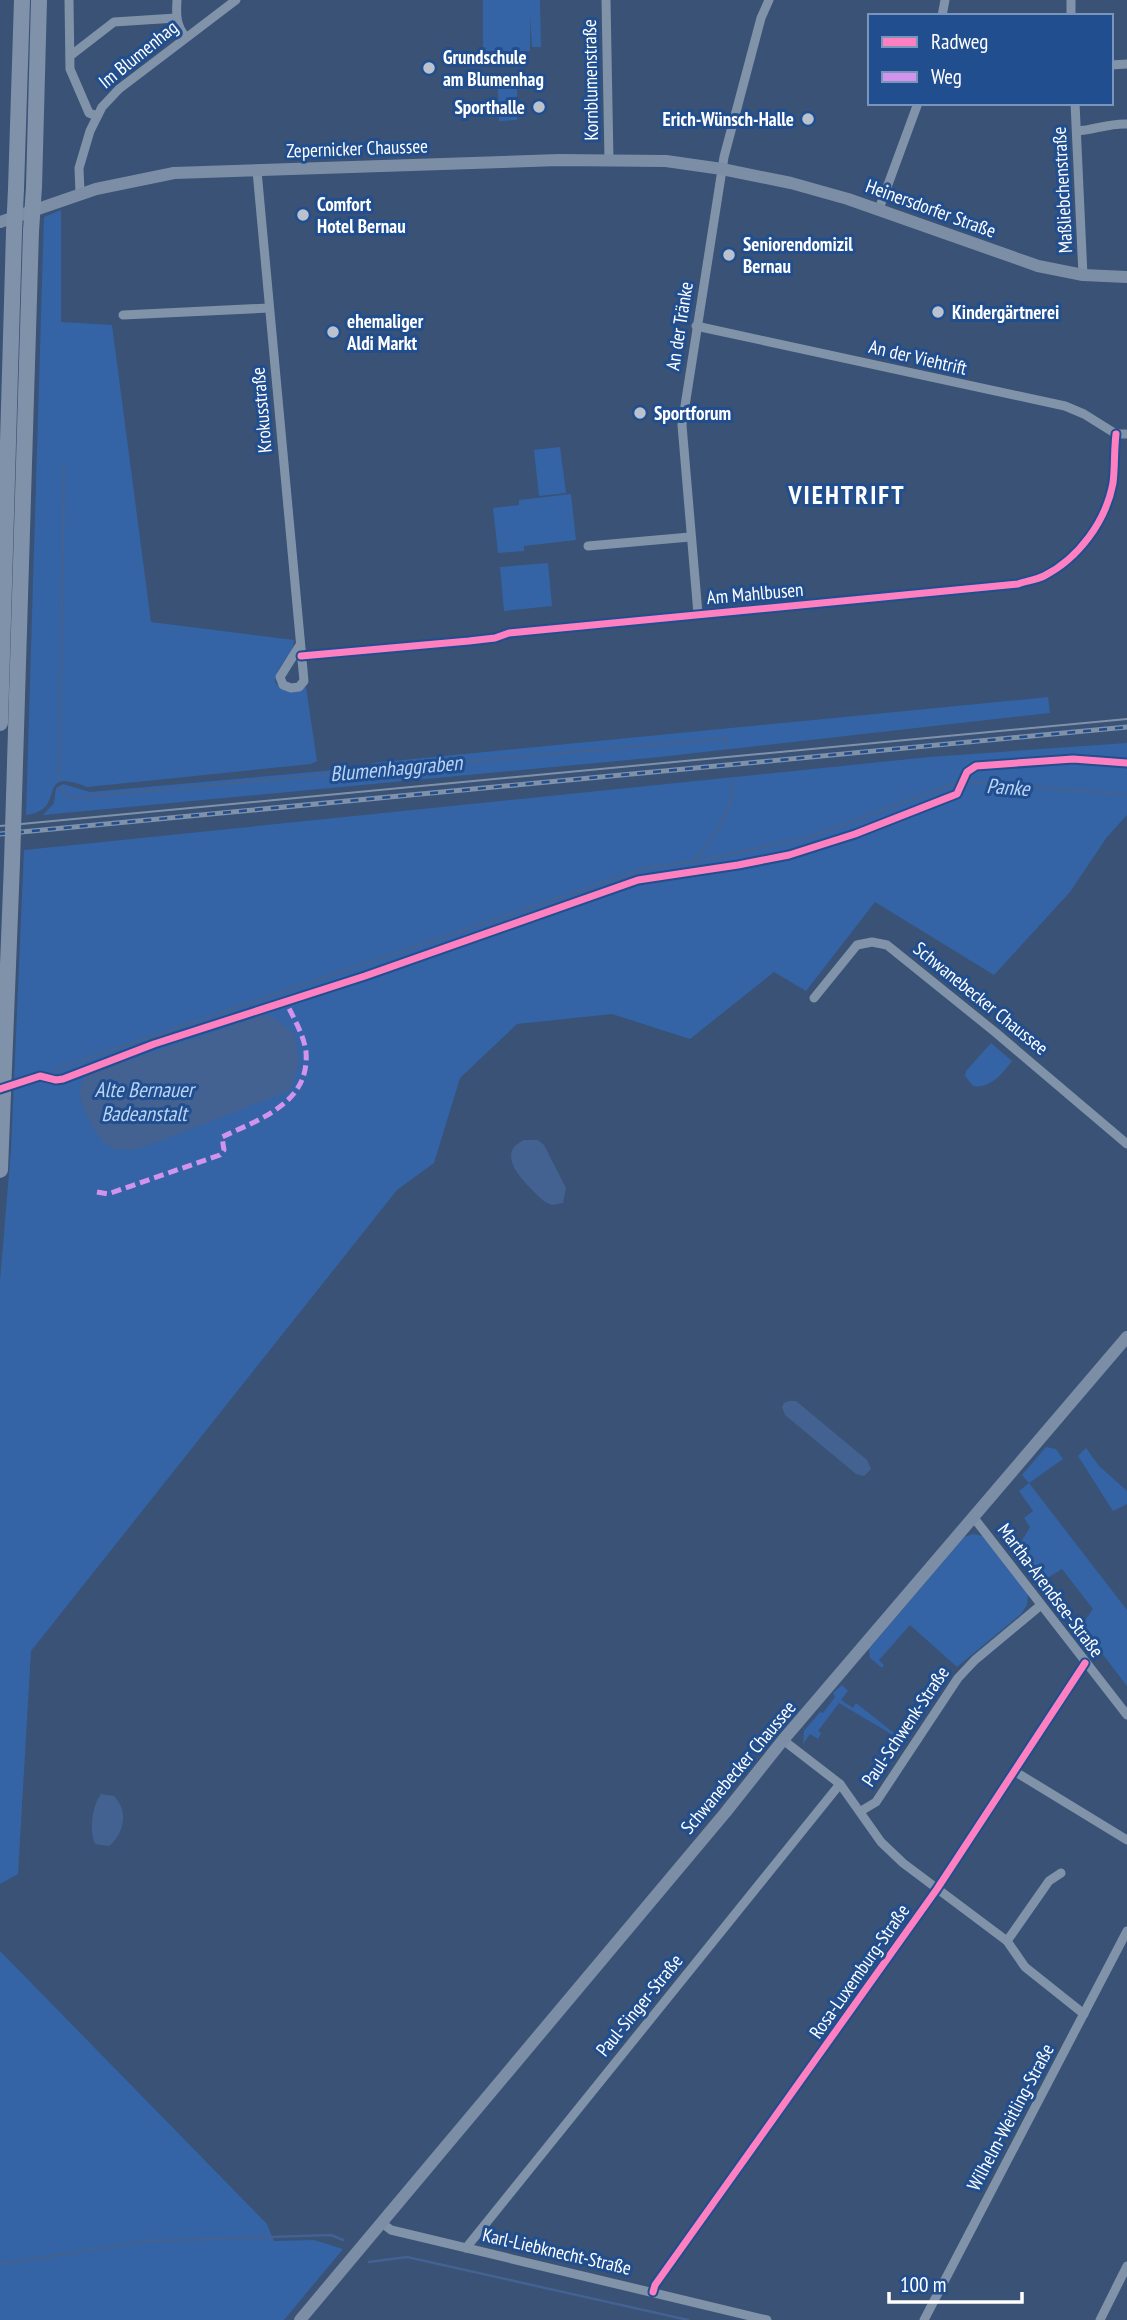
<svg xmlns="http://www.w3.org/2000/svg" width="1127" height="2320" font-family="'PT Sans Narrow',sans-serif">
	<style>
		.green { fill: #3464a6 }
		.water { fill: #436291 }
		.lines { fill: none; stroke-linecap: round; stroke-linejoin: round }
		.stream { stroke: #436291; stroke-width: 2.5 }
		.street { stroke: #8093a9; stroke-width: 9 }
		.secondary { stroke: #7c8ea6; stroke-width: 12 }
		.highway { stroke: #8092a9; stroke-width: 16 }
		.tram { stroke: #8092a9; stroke-width: 2 }
		.rail-casing { stroke: #8092a9; stroke-width: 5 }
		.rail { stroke: #204e8f; stroke-width: 2.5; stroke-dasharray: 8; stroke-linecap: butt }
		.highway-bridge { stroke: #8092a9; stroke-width: 16 }
		.quiet { stroke: #d193ec; stroke-width: 5; stroke-dasharray: 10 5; stroke-linecap: butt }
		.cycleway-casing { stroke: #204e8f; stroke-width: 11 }
		.cycleway { stroke: #ff80c0; stroke-width: 7 }
		.poi-dot { fill: #bac2cf; stroke: #204e8f; stroke-width: 2.5 }
		.labels { text-anchor: middle; dominant-baseline: central; stroke-width: 6; stroke-linejoin: round; paint-order: stroke }
		.street-label { font-size: 19px; fill: #fff; stroke: #204e8f }
		.poi-label { font-size: 19px; font-weight: bold; fill: #fff; stroke: #204e8f; text-anchor: start }
		.water-label { font-size: 21px; font-style: italic; fill: #bbd4f4; stroke: #204e8f }
		.district-label { font-size: 26px; font-weight: bold; letter-spacing: 2px; fill: #fff; stroke: #204e8f }
	</style>
	<rect width="100%" height="100%" fill="#395276"/>
	<g class="green">
		<path d="M 483,0 L 540,0 L 541,47 L 532,47 L 530,15 L 530,51 L 483,51 Z"/>
		<path d="M 498,89 L 517,89 L 517,120 L 499,121 Z"/>
		<path d="M 61,210 L 61,322 L 112,325 L 151,622 L 294,640 C 294,655 276,665 275,682 C 283,692 294,695 306,687 L 317,761 L 311,764 L 87,787 C 32,766 70,810 26,815 L 44,217 Z"/>
		<path d="M 560,447 L 566,493 L 539,496 L 534,450 Z"/>
		<path d="M 571,494 L 576,540 L 524,546 L 524,551 L 498,553 L 493,508 L 519,505 L 519,500 Z"/>
		<path d="M 548,563 L 552,606 L 504,611 L 500,567 Z"/>
		<path d="M 1048,697 L 1050,713 L 660,757 L 43,815 L 54,803 L 56,788 L 63,784 L 90,792 L 369,767 L 373,763 Z"/>
		<path d="M 1127,743 L 1127,815 L 1107,837 L 1070,892 L 994,975 L 875,902 L 806,991 L 774,972 L 690,1039 L 612,1014 L 517,1024 L 460,1078 L 434,1163 L 397,1190 L 31,1651 L 18,1874 L 0,1884 L 0,1281 L 11,1149 L 24,850 L 929,757 Z"/>
		<path d="M 991,1043 L 1012,1061 C 1002,1074 990,1089 973,1086 L 965,1076 L 966,1071 Z"/>
		<path d="M 1046,1447 L 1056,1449 L 1063,1459 L 1029,1483 L 1127,1610 L 1127,1686 L 1081,1626 L 1093,1609 L 1062,1569 L 1039,1583 L 1018,1547 L 1030,1527 L 1024,1518 L 1033,1511 L 1019,1491 L 1029,1483 L 1022,1475 Z"/>
		<path d="M 1086,1448 L 1099,1466 L 1127,1491 L 1127,1504 L 1113,1511 L 1078,1456 Z"/>
		<path d="M 973,1534 L 983,1536 L 1028,1594 L 1027,1605 L 1021,1614 L 957,1667 L 910,1625 L 879,1660 L 884,1665 L 882,1668 L 870,1658 L 869,1649 L 964,1537 Z"/>
		<path d="M 842,1685 L 848,1691 L 841,1700 L 853,1708 L 856,1703 L 908,1744 L 839,1703 L 818,1731 L 821,1733 L 818,1739 L 810,1734 L 803,1744 L 804,1731 L 820,1712 L 823,1713 L 835,1697 L 833,1693 Z"/>
		<path d="M 0,1951 L 267,2224 L 274,2241 L 314,2240 L 343,2249 L 284,2320 L 0,2320 Z"/>
	</g>
	<g class="water">
		<path d="M 261,1016 L 273,1017 L 295,1035 L 299,1062 L 291,1090 L 147,1146 C 137,1149 126,1151 115,1149 C 99,1145 83,1112 80,1096 C 79,1089 82,1082 85,1075 Z"/>
		<path d="M 524,1140 L 538,1140 L 544,1145 L 566,1188 L 563,1203 L 552,1205 L 545,1202 C 530,1188 491,1155 524,1140 Z"/>
		<path d="M 789,1401 L 796,1401 L 867,1460 L 871,1469 L 864,1476 L 856,1474 L 785,1415 L 782,1407 L 784,1403 Z"/>
		<path d="M 101,1794 L 114,1796 C 129,1811 124,1834 109,1846 L 95,1844 C 89,1830 92,1806 101,1794 Z"/>
	</g>
	<g class="lines">
		<g class="stream">
			<path d="M 59,779 L 64,466"/>
			<path d="M 61,787 L 66,795 L 72,798 L 726,738 L 727,747"/>
			<path d="M 693,862 C 711,839 734,813 733,782"/>
			<path d="M 53,1070 L 649,867 L 692,862 L 810,837 L 956,783 L 986,783 L 1127,795"/>
			<path d="M 369,2262 L 407,2257 L 688,2320"/>
			<path d="M 0,2264 L 147,2241 L 331,2235 L 343,2240"/>
		</g>
		<g class="street">
			<path d="M 69,0 L 70,69 L 89,113 L 97,116"/>
			<path d="M 177,0 C 176,15 176,26 186,37"/>
			<path d="M 606,0 L 609,160"/>
			<path d="M 1071,0 L 1071,16"/>
			<path d="M 942,16 L 945,0"/>
			<path d="M 70,56 L 114,22 L 176,18"/>
			<path d="M 1111,65 L 1127,64"/>
			<path d="M 1075,103 L 1083,275"/>
			<path d="M 1077,131 C 1095,130 1109,123 1127,124"/>
			<path d="M 257,171 L 304,681 L 299,687 L 291,688 L 283,685 L 280,677 L 300,645"/>
			<path d="M 80,193 L 79,168 L 90,131 L 102,107 L 119,89 L 236,0"/>
			<path d="M 879,209 L 918,103"/>
			<path d="M 123,315 L 269,308"/>
			<path d="M 696,326 L 1065,406 L 1084,414 L 1116,434 L 1127,434"/>
			<path d="M 588,546 L 690,537"/>
			<path d="M 698,614 L 682,425 L 724,157 L 761,18 L 769,0"/>
			<path d="M 301,656 L 469,641 L 495,638 L 509,633 L 1018,584 C 1026,581 1036,580 1044,576 C 1079,558 1106,521 1113,483 C 1115,467 1114,450 1116,434"/>
			<path d="M 814,998 L 857,945 L 872,942 L 887,945 L 995,1032 L 1127,1144"/>
			<path d="M 974,1518 L 1127,1715"/>
			<path d="M 783,1740 L 840,1784 L 881,1842 L 903,1863 L 1007,1941 L 1025,1967 L 1084,2014"/>
			<path d="M 1014,1771 L 1127,1840"/>
			<path d="M 861,1811 L 876,1802 L 958,1678 L 975,1660 L 1041,1605"/>
			<path d="M 1007,1941 L 1049,1881 L 1061,1873"/>
			<path d="M 382,2223 L 391,2230 L 767,2320"/>
			<path d="M 466,2248 L 840,1784"/>
			<path d="M 653,2292 L 655,2285 L 937,1889 L 1085,1663"/>
			<path d="M 924,2320 L 1127,1931"/>
			<path d="M 1100,2320 L 1127,2266"/>
		</g>
		<g class="secondary">
			<path d="M 0,222 L 96,189 L 174,173 L 559,160 L 666,161 L 722,169 L 791,183 L 848,199 L 1038,266 L 1083,275 L 1127,277"/>
			<path d="M 300,2320 L 725,1813 L 783,1740 L 1127,1337"/>
		</g>
		<g class="highway">
			<path d="M 34,187 L 39,0"/>
			<path d="M 16,189 L 22,0"/>
			<path d="M 0,723 L 14,232"/>
			<path d="M 14,797 L 31,231"/>
			<path d="M 0,1170 L 12,863"/>
		</g>
		<path class="tram" d="M 0,826 L 1127,719"/>
		<g class="rail-casing">
			<path id="rail" d="M 0,834 L 1127,727"/>
		</g>
		<use href="#rail" class="rail"/>
		<g class="highway-bridge">
			<path d="M 31,231 L 34,187"/>
			<path d="M 14,232 L 16,189"/>
			<path d="M 12,863 L 14,797"/>
		</g>
		<path class="quiet" d="M 97,1192 L 108,1194 L 220,1155 L 224,1150 L 222,1137 C 260,1119 310,1103 306,1052 C 304,1035 293,1017 286,1002"/>
		<g class="cycleway-casing">
			<g id="cycleway">
				<path d="M 301,656 L 469,641 L 495,638 L 509,633 L 1018,584 C 1026,581 1036,580 1044,576 C 1079,558 1106,521 1113,483 C 1115,467 1114,450 1116,434"/>
				<path d="M 0,1089 L 40,1076 L 56,1080 L 63,1079 L 154,1044 L 365,976 L 638,880 L 738,865 L 789,855 L 855,834 L 957,794 L 967,772 L 976,766 L 1073,759 L 1127,763"/>
				<path d="M 653,2292 L 655,2285 L 937,1889 L 1085,1663"/>
			</g>
		</g>
		<use href="#cycleway" class="cycleway"/>
	</g>
	<g class="poi-dot">
		<circle cx="429" cy="68" r="7"/>
		<circle cx="539" cy="107" r="7"/>
		<circle cx="808" cy="119" r="7"/>
		<circle cx="303" cy="215" r="7"/>
		<circle cx="729" cy="255" r="7"/>
		<circle cx="938" cy="312" r="7"/>
		<circle cx="333" cy="332" r="7"/>
		<circle cx="640" cy="413" r="7"/>
	</g>
	<g class="labels">
		<g class="street-label">
			<text transform="translate(138 54) rotate(-39)">Im Blumenhag</text>
			<text transform="translate(590 80) rotate(-91)">Kornblumenstraße</text>
			<text transform="translate(357 148) rotate(-2)">Zepernicker Chaussee</text>
			<text transform="translate(1062 190) rotate(-93)">Maßliebchenstraße</text>
			<text transform="translate(931 208) rotate(20)">Heinersdorfer Straße</text>
			<text transform="translate(679 326) rotate(-81)">An der Tränke</text>
			<text transform="translate(918 357) rotate(13)">An der Viehtrift</text>
			<text transform="translate(261 410) rotate(-95)">Krokusstraße</text>
			<text transform="translate(755 593) rotate(-5)">Am Mahlbusen</text>
			<text transform="translate(981 998) rotate(39)">Schwanebecker Chaussee</text>
			<text transform="translate(1051 1590) rotate(53)">Martha-Arendsee-Straße</text>
			<text transform="translate(905 1726) rotate(-56)">Paul-Schwenk-Straße</text>
			<text transform="translate(738 1767) rotate(-50)">Schwanebecker Chaussee</text>
			<text transform="translate(859 1971) rotate(-55)">Rosa-Luxemburg-Straße</text>
			<text transform="translate(639 2005) rotate(-51)">Paul-Singer-Straße</text>
			<text transform="translate(1010 2117) rotate(-62)">Wilhelm-Weitling-Straße</text>
			<text transform="translate(557 2251) rotate(13)">Karl-Liebknecht-Straße</text>
		</g>
		<g class="poi-label">
			<text x="443" y="57">Grundschule<tspan x="443" dy="22">am Blumenhag</tspan></text>
			<text x="525" y="107" text-anchor="end">Sporthalle</text>
			<text x="794" y="119" text-anchor="end">Erich-Wünsch-Halle</text>
			<text x="317" y="204">Comfort<tspan x="317" dy="22">Hotel Bernau</tspan></text>
			<text x="743" y="244">Seniorendomizil<tspan x="743" dy="22">Bernau</tspan></text>
			<text x="952" y="312">Kindergärtnerei</text>
			<text x="347" y="321">ehemaliger<tspan x="347" dy="22">Aldi Markt</tspan></text>
			<text x="654" y="413">Sportforum</text>
		</g>
		<g class="water-label">
			<text transform="translate(396 768) rotate(-5)">Blumenhaggraben</text>
			<text transform="translate(1008 787) rotate(4)">Panke</text>
			<text x="144" y="1089">Alte Bernauer<tspan x="144" dy="24">Badeanstalt</tspan></text>
		</g>
		<g class="district-label">
			<text x="847" y="494">VIEHTRIFT</text>
		</g>
	</g>
	<rect x="868" y="14" width="245" height="91" fill="#204e8f" stroke="#7995bc" stroke-width="2"/>
	<rect x="882" y="37" width="35" height="10" fill="#ff80c0" stroke="#7995bc" stroke-width="2"/>
	<text x="931" y="49" font-size="21" fill="#ffffff">Radweg</text>
	<rect x="882" y="72" width="35" height="10" fill="#d193ec" stroke="#7995bc" stroke-width="2"/>
	<text x="931" y="84" font-size="21" fill="#ffffff">Weg</text>
	<path d="M889 2292v10h133v-10" fill="none" stroke="#ffffff" stroke-width="3.5"/>
	<text x="900" y="2292" font-size="21" fill="#ffffff" stroke="#204e8f" stroke-width="5" paint-order="stroke">100 m</text>
</svg>
